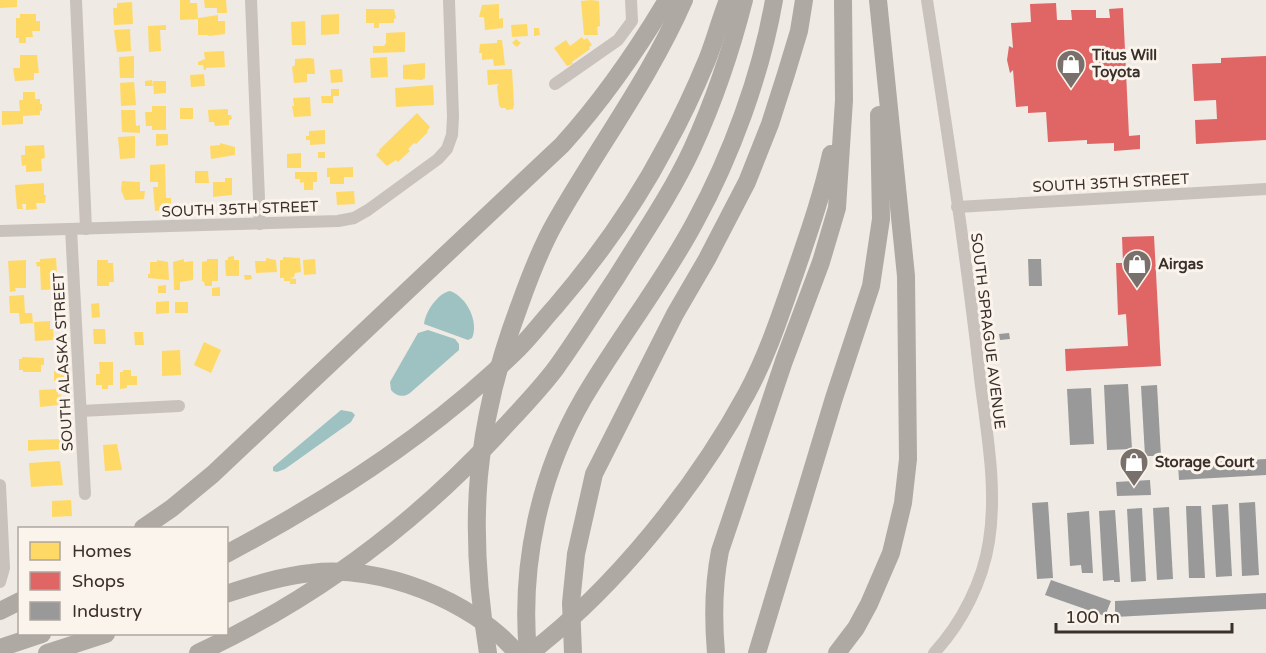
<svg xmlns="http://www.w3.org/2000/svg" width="1266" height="653" font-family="'Varela Round',sans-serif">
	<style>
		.water { fill: #9ec2c2 }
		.homes { fill: #ffd966 }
		.shops { fill: #e06666 }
		.industry { fill: #999 }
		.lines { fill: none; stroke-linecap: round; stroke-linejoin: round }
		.minor { stroke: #c9c2bc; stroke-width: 12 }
		.highway { stroke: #aea9a3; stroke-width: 18 }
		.labels { text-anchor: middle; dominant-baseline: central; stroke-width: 6; stroke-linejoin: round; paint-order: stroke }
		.poi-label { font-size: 15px; font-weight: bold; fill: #3a2f2a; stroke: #fbf4ec; text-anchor: start }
		.street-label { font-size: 15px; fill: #3a2f2a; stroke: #fbf4ec }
	</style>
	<rect width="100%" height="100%" fill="#efeae4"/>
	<g class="water">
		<path d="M 450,291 C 467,297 479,322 472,338 L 468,340 L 424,324 C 425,312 438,293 450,291 Z"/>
		<path d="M 428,330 L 455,339 L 459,344 L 459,350 L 410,393 C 403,398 396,396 391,390 L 390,382 L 418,333 Z"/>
		<path d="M 341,410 L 352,412 L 355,415 L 351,422 L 285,469 L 277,472 L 273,471 L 273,467 Z"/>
	</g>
	<g class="homes">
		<path d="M 0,0 L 17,0 L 17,7 L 0,8 Z"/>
		<path d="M 180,0 L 190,0 L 190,3 L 197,3 L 198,19 L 180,20 Z"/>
		<path d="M 204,0 L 226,0 L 227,13 L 217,13 L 217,8 L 205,8 Z"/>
		<path d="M 591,0 L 599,1 L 600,26 L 597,27 L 598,35 L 584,35 L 581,1 Z"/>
		<path d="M 132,2 L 133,24 L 114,25 L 113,8 L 117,8 L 117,3 Z"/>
		<path d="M 499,4 L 499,19 L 503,18 L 503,28 L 485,30 L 484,17 L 479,17 L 482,5 Z"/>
		<path d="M 366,9 L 394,9 L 396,18 L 394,19 L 394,23 L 379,23 L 379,28 L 374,28 L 374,23 L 366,23 Z"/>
		<path d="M 20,14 L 36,14 L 36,21 L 40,21 L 40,31 L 32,31 L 33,37 L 26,37 L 26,43 L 19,43 L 19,38 L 16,38 L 16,18 L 20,18 Z"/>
		<path d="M 339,14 L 339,34 L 321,35 L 321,15 Z"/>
		<path d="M 218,15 L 218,21 L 225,21 L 225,34 L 209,36 L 208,35 L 198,35 L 198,18 Z"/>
		<path d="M 305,21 L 306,45 L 292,45 L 291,22 Z"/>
		<path d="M 527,24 L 528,36 L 512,37 L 511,25 Z"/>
		<path d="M 166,25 L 166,30 L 160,30 L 161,51 L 149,52 L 148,26 Z"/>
		<path d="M 534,28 L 539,28 L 540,35 L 534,36 Z"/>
		<path d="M 130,29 L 131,51 L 117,52 L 114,30 Z"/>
		<path d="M 405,32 L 405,52 L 373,53 L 373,46 L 384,46 L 386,43 L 386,33 Z"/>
		<path d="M 582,37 L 584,40 L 587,38 L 592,45 L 589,47 L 590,49 L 572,62 L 573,64 L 567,66 L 554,48 L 566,40 L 570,46 Z"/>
		<path d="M 516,39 L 521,43 L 517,47 L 512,43 Z"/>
		<path d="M 497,40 L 502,40 L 505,65 L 494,66 L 493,59 L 482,60 L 482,53 L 479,53 L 480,44 L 497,43 Z"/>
		<path d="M 224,51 L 225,67 L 206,68 L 206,70 L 204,70 L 203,65 L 198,65 L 198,62 L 205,59 L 204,52 Z"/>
		<path d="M 20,55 L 37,55 L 39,73 L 34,73 L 34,80 L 15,81 L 13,68 L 20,68 Z"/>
		<path d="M 134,56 L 134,78 L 120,78 L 119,57 Z"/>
		<path d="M 387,57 L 388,77 L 371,78 L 370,58 Z"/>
		<path d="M 309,58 L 314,59 L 315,74 L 307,74 L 307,82 L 294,83 L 292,67 L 295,65 L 295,59 Z"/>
		<path d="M 425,63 L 425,78 L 422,80 L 403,79 L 403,65 Z"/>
		<path d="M 342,69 L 343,82 L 331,83 L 330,70 Z"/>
		<path d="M 512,69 L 514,105 L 513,109 L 506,110 L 506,108 L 501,108 L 499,105 L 497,86 L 499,84 L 488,85 L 487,70 Z"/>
		<path d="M 204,74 L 205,86 L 191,87 L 190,75 Z"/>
		<path d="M 152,80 L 153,86 L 145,86 L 145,81 Z"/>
		<path d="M 153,81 L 166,81 L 166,93 L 154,94 Z"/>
		<path d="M 134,82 L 136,105 L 121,106 L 120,83 Z"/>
		<path d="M 433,85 L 434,105 L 396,107 L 395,88 Z"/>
		<path d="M 331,89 L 339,89 L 339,96 L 333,96 L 333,103 L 322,103 L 321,96 L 331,96 Z"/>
		<path d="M 23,92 L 35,92 L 35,99 L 40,99 L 40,104 L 42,104 L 42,110 L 40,111 L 40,115 L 23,116 L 23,124 L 2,125 L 2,111 L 20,111 L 19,100 L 23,100 Z"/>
		<path d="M 310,97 L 311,116 L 294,117 L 292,106 L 294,106 L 293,98 Z"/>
		<path d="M 152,106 L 166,106 L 166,130 L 152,130 L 152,126 L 146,126 L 145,112 L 152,112 Z"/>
		<rect x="180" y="108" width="13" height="11"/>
		<path d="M 228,109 L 228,115 L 231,115 L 232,119 L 229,120 L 229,125 L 215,126 L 214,122 L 209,122 L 208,110 Z"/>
		<path d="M 121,110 L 135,110 L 136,126 L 140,125 L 140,133 L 122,132 Z"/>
		<path d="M 417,113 L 430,127 L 427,131 L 428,132 L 416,144 L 414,143 L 408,149 L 410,151 L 398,162 L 396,160 L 387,166 L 376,155 L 380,151 L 379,150 Z"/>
		<path d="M 325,130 L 325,144 L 310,145 L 310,140 L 306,140 L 306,136 L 309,136 L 309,131 Z"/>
		<path d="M 156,134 L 168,134 L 168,145 L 156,146 Z"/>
		<path d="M 135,136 L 135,158 L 120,159 L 118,137 Z"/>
		<path d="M 220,143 L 235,147 L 235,155 L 211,159 L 210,146 L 220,145 Z"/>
		<path d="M 44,145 L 45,158 L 41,159 L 42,171 L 26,172 L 26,165 L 22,166 L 21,155 L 25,155 L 25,146 Z"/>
		<rect x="318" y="152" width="7" height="6"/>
		<path d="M 301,153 L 301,168 L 287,168 L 287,154 Z"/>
		<path d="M 165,164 L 166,198 L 171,198 L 171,210 L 155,211 L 153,187 L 158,187 L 158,182 L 150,182 L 150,165 Z"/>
		<path d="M 353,167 L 353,177 L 344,177 L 344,184 L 330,184 L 330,177 L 327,177 L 327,168 Z"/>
		<path d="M 195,171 L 208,171 L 209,183 L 195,183 Z"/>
		<path d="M 295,172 L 317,172 L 317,182 L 313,182 L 313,190 L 304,190 L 304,182 L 300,183 L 300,179 L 295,179 Z"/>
		<path d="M 225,178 L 232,178 L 232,195 L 213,197 L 213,182 L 225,182 Z"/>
		<path d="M 122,181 L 140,182 L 140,191 L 145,191 L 144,199 L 125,200 L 121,190 Z"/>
		<path d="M 44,183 L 44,195 L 46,195 L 45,203 L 36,203 L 37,209 L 26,210 L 26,204 L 22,204 L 23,209 L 17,209 L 15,185 Z"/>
		<path d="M 354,191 L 355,204 L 337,205 L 336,192 Z"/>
		<path d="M 234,256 L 234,260 L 239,260 L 239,276 L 226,276 L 225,260 L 228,260 L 228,257 Z"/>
		<path d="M 283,257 L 300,258 L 301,272 L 295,273 L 294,277 L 289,278 L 296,279 L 296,284 L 290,284 L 290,281 L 284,281 L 284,278 L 280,278 L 280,260 L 283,260 Z"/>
		<path d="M 56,258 L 58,289 L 41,290 L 40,266 L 37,267 L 36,262 L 40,262 L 40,259 Z"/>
		<path d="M 266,258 L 276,260 L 277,272 L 256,273 L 255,261 L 266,261 Z"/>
		<path d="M 184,259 L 184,262 L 193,261 L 193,280 L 180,282 L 180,290 L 174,290 L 173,262 Z"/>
		<path d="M 207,259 L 218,259 L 218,281 L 212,281 L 212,286 L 205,286 L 204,282 L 202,281 L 202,262 L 207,261 Z"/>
		<path d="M 315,259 L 316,274 L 304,275 L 303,260 Z"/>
		<path d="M 26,260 L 26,288 L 15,288 L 16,291 L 10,292 L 8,261 Z"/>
		<path d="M 97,260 L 108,260 L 108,263 L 113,263 L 114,282 L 109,282 L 109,286 L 97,286 Z"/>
		<path d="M 157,260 L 168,262 L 169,280 L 148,278 L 148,274 L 150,274 L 150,262 L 157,262 Z"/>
		<path d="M 244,275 L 251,275 L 252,279 L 245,280 Z"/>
		<path d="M 166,285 L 166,293 L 158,293 L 158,286 Z"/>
		<path d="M 220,287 L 220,296 L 212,296 L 212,288 Z"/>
		<path d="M 24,295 L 25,313 L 32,313 L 33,323 L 20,324 L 19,313 L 10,313 L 9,296 Z"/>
		<path d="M 169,301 L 169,313 L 156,314 L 156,302 Z"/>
		<rect x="175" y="302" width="13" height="11"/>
		<path d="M 99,303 L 100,317 L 92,318 L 91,304 Z"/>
		<path d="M 50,321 L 50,329 L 53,329 L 54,340 L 35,341 L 34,322 Z"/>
		<path d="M 93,329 L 105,329 L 106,344 L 94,344 Z"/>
		<path d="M 134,332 L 143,332 L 144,345 L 135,345 Z"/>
		<path d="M 204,342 L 221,350 L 211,373 L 194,365 Z"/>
		<path d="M 180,350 L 181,375 L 162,376 L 162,351 Z"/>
		<path d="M 22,357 L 44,358 L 44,365 L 41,365 L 41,372 L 23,372 L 23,370 L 19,370 L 19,359 L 22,359 Z"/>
		<path d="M 69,361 L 70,381 L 54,381 L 54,371 L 58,371 L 57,362 Z"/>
		<path d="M 99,362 L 113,362 L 113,385 L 108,385 L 108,389 L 102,389 L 102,385 L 96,385 L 96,374 L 100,374 Z"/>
		<path d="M 123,370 L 131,370 L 131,376 L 137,376 L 137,385 L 127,385 L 127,388 L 120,389 L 120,372 L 123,372 Z"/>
		<path d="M 58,389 L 58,395 L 61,394 L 59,405 L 40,407 L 39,390 Z"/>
		<path d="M 62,439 L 62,449 L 28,451 L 28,440 Z"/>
		<path d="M 117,444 L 122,470 L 105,471 L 103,445 Z"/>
		<path d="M 60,461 L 63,485 L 31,487 L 29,463 Z"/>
		<path d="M 71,500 L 72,516 L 52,517 L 52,501 Z"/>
	</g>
	<g class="shops">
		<path d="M 1056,3 L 1057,20 L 1072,20 L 1071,10 L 1096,10 L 1096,18 L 1110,18 L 1109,9 L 1123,8 L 1129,136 L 1140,135 L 1140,149 L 1114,151 L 1114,143 L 1087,144 L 1087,140 L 1048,142 L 1046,112 L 1028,113 L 1028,106 L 1016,107 L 1013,70 L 1010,73 L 1007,60 L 1009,46 L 1013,48 L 1011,23 L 1031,22 L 1030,4 Z"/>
		<path d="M 1266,56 L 1266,140 L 1196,144 L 1195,120 L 1217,119 L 1216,100 L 1194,101 L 1192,64 L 1221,63 L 1221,58 Z"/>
		<path d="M 1154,236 L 1161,366 L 1066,371 L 1065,349 L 1128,346 L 1126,314 L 1118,315 L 1116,263 L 1123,263 L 1122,237 Z"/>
	</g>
	<g class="industry">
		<path d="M 1028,259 L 1041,259 L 1042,286 L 1029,286 Z"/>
		<path d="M 1009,333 L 1010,339 L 1000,340 L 999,334 Z"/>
		<path d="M 1128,384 L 1132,449 L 1107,450 L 1104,385 Z"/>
		<path d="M 1157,385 L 1161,456 L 1145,456 L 1141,386 Z"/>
		<path d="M 1091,388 L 1094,444 L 1070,445 L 1067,389 Z"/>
		<path d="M 1266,459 L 1266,475 L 1179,480 L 1178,464 Z"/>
		<path d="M 1150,480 L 1151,495 L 1117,496 L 1116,482 Z"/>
		<path d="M 1048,502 L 1053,578 L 1037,579 L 1032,503 Z"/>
		<path d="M 1255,502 L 1259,575 L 1242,576 L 1239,503 Z"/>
		<path d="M 1228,504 L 1232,576 L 1216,577 L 1212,505 Z"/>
		<path d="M 1186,506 L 1201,506 L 1205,578 L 1189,578 Z"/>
		<path d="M 1169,507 L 1173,579 L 1157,580 L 1153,508 Z"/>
		<path d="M 1142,508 L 1146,581 L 1131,582 L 1127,509 Z"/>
		<path d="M 1115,510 L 1120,582 L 1114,582 L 1114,580 L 1103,581 L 1099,511 Z"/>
		<path d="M 1089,511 L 1093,573 L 1082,573 L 1081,565 L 1070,566 L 1067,513 Z"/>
		<path d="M 1051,580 L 1111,601 L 1105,616 L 1045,595 Z"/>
		<path d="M 1266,593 L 1266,609 L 1115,617 L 1115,601 Z"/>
	</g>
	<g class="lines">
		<g class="minor">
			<path d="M 76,0 L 86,229"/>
			<path d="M 251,0 L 260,224"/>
			<path d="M 927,0 C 946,123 965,246 979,369 C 985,425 998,484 989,541 C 983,581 962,623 934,653"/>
			<path d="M 555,84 L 618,40 L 632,21 L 631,0"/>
			<path d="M 957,207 L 1266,189"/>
			<path d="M 71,229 L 85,494"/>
			<path d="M 0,231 L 338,221 L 354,218 L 368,210 L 438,159 L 447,149 L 452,135 L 453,117 L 449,0"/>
			<path d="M 81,411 L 179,406"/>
			<path d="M 0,485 L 4,568 L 0,582"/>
		</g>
		<g class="highway">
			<path d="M 143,528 L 172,508 L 213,474 L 562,145 C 603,100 636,52 667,0"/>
			<path d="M 226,554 C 332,498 434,432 519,348 C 532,335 543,320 555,307 C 598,257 635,205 666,146 C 681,119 695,89 707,60 C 715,40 720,20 728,0"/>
			<path d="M 226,594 C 254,585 282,576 311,573 C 380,564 472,600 517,653"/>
			<path d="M 0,611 L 20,601"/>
			<path d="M 0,648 L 42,634"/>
			<path d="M 47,653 L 106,634"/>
			<path d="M 198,653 C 313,600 410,528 496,436 C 516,414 538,392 556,368 C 577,339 596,308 616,278 C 642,236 671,194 692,149 C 714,101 731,51 744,0"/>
			<path d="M 488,653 C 467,527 474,425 520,304 C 530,276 541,247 556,221 C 598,147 650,78 684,0"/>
			<path d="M 528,653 C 520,566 539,475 583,399 C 618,339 662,284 695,222 C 731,156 761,75 774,0"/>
			<path d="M 530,653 C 615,588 696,487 747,393 C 767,356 780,316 794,276 C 808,235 822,196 831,154"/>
			<path d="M 573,653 L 571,603 L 576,554 L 594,474 L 675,314 L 707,259 L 747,182 L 770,124 L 786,74 L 799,31 L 804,0"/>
			<path d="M 716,653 C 713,618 713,586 720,551 L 784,361 L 821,262 L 837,208 L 844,100 L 843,0"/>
			<path d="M 757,653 L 834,398 L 871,286 L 881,219 L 879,115"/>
			<path d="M 837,653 L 856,628 L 869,604 L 891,553 L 903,503 L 908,459 L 906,276 L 878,0"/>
		</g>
	</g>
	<defs>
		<g id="shop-pin" transform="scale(1.5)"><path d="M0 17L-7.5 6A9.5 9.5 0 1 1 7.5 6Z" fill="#79706b" stroke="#fbf4ec"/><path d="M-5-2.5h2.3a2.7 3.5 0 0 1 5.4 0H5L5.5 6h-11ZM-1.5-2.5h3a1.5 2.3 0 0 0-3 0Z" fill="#fff"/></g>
	</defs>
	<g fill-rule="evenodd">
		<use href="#shop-pin" x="1071" y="64"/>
		<use href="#shop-pin" x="1137" y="264"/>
		<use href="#shop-pin" x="1134" y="462"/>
	</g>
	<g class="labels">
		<g class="poi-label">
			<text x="1092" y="55">Titus Will<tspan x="1092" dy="17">Toyota</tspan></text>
			<text x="1158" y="264">Airgas</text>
			<text x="1155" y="462">Storage Court</text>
		</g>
		<g class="street-label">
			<text transform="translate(1111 183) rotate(-3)">SOUTH 35TH STREET</text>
			<text transform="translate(240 209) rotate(-2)">SOUTH 35TH STREET</text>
			<text transform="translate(988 331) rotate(83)">SOUTH SPRAGUE AVENUE</text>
			<text transform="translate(63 362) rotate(-93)">SOUTH ALASKA STREET</text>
		</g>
	</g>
	<rect x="18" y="527" width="210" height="108" fill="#fbf4ec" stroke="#aea59e" stroke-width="1.5"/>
	<rect x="30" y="542" width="30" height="18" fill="#ffd966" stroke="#aea59e" stroke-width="1.5"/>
	<text x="72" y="557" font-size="18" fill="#3a2f2a">Homes</text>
	<rect x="30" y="572" width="30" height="18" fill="#e06666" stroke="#aea59e" stroke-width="1.5"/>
	<text x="72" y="587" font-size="18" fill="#3a2f2a">Shops</text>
	<rect x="30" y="602" width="30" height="18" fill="#999999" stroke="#aea59e" stroke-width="1.5"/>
	<text x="72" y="617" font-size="18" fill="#3a2f2a">Industry</text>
	<path d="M1056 623v9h176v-9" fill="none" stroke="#3a2f2a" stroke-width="3"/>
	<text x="1065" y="623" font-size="18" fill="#3a2f2a" stroke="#fbf4ec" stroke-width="4.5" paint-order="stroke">100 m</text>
</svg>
